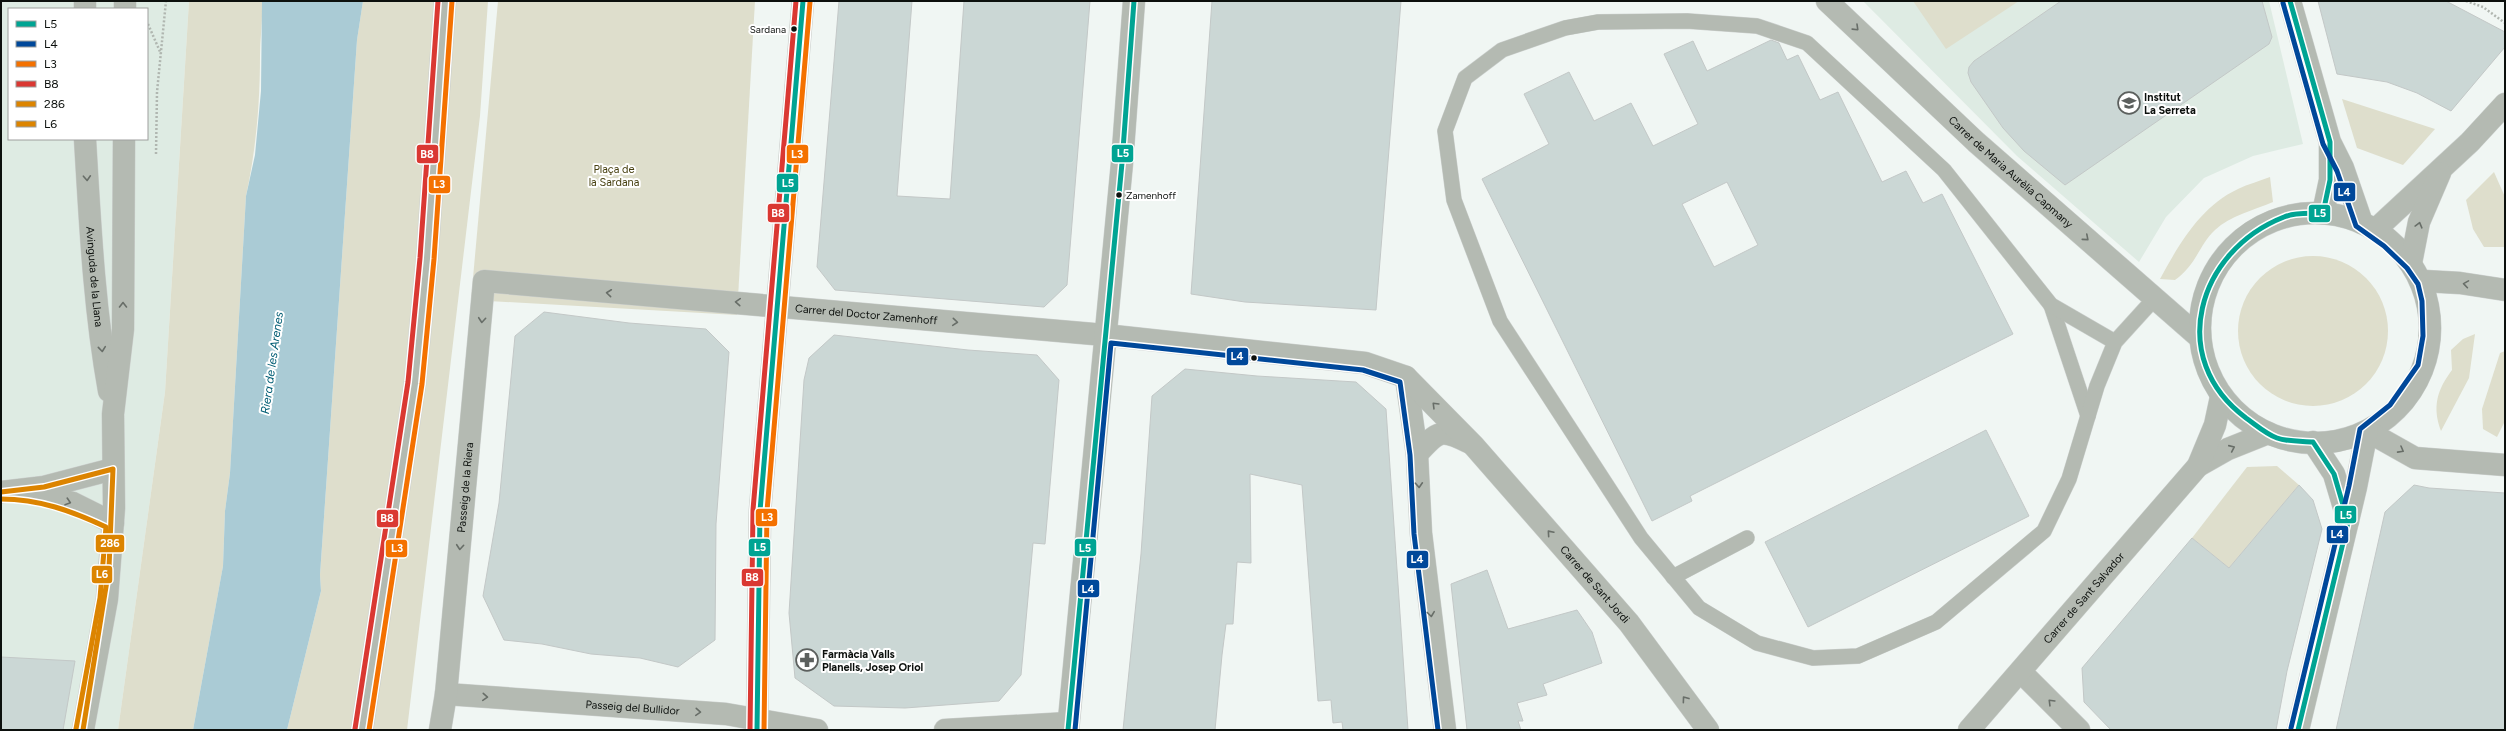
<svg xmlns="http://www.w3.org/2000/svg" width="2506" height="731" font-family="Figtree,sans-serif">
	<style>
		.built { fill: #deebe3; fill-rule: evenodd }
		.green { fill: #dedecc }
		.water { fill: #aacbd5 }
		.building { fill: #cbd7d5; stroke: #c3c8c7; fill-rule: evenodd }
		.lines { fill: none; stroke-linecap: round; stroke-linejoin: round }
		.service-casing { stroke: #ccd0ce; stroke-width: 16 }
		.minor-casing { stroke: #ccd0ce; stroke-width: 23 }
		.tertiary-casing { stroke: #ccd0ce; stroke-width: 23 }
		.secondary-casing { stroke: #ccd0ce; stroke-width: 23 }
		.path { stroke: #b0b6b0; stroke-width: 2.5; stroke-dasharray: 2 2; stroke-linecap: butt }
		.service { stroke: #b4bab2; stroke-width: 15 }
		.minor { stroke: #b4bab2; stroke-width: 22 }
		.tertiary { stroke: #b4bab2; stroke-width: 22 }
		.secondary { stroke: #b3bab1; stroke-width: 22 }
		.bus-1-casing { stroke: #fff; stroke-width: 8 }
		.bus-2-casing { stroke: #fff; stroke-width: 8 }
		.bus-3-casing { stroke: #fff; stroke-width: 8 }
		.bus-4-casing { stroke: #fff; stroke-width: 8 }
		.bus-5-casing { stroke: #fff; stroke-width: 8 }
		.bus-6-casing { stroke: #fff; stroke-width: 8 }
		.bus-1 { stroke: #00a493; stroke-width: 5 }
		.bus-2 { stroke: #00489a; stroke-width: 5 }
		.bus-3 { stroke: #f47100; stroke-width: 5 }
		.bus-4 { stroke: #da3832; stroke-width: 5 }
		.bus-5 { stroke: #dc8400; stroke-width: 5 }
		.bus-6 { stroke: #dc8400; stroke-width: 5 }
		.oneway { stroke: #686e68 }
		.bus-dot { fill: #0c100d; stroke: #fff; stroke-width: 1.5 }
		.labels { text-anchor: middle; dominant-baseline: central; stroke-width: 4; stroke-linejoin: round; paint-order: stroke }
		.bus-label { font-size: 10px; fill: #0c100d; stroke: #fff; text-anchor: end }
		.poi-label { font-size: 11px; font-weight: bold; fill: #0c100d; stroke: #fff; text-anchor: start }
		.park-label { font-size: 11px; fill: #474010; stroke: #fff }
		.street-label { font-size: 11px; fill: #0c100d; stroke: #fff }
		.water-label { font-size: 12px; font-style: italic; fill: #005d74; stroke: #fff }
		.line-badge { stroke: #fff; stroke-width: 1.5 }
		.badge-label { font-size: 11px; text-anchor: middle; font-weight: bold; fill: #fff }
	</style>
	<rect width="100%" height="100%" fill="#f0f6f3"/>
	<g class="built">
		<path d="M 1,1 L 189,1 L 165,392 L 118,730 L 1,730 ZM 9,9 L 147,9 L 147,139 L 9,139 Z"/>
		<path d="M 1863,1 L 2269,1 L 2303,144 L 2253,156 L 2204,178 L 2166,217 L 2139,262 L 2017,156 Z"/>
	</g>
	<g class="green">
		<path d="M 189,1 L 262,1 C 263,20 260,38 260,56 C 260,104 256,149 246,196 L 230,473 L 225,511 L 223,566 L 193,730 L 118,730 L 165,392 Z"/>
		<path d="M 363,1 L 488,1 L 480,116 L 407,730 L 287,730 L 321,591 L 320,575 L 357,40 Z"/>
		<path d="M 498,1 L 755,1 L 737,315 L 471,300 Z"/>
		<path d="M 1913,1 L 2019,1 L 1946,49 Z"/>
		<path d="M 2342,99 L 2435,129 L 2403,165 L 2357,148 Z"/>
		<path d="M 2494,172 L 2505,197 L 2505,247 L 2484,247 L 2473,229 L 2466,200 Z"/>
		<path d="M 2270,177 L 2273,202 C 2254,210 2230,216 2215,230 C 2199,245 2197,264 2175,280 L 2160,279 C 2179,244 2201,206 2238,189 C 2248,184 2260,181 2270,177 Z"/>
		<circle cx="2313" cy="331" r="75"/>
		<path d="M 2475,334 L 2469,378 L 2441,431 C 2432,407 2437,390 2452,370 L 2451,350 L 2463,339 Z"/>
		<path d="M 2505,351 L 2505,421 L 2497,437 L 2483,429 L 2482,409 L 2500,353 Z"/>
		<path d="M 2277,466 L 2299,485 L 2229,568 L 2192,538 L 2247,467 Z"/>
	</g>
	<path class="water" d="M 262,1 L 363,1 L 357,40 L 320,575 L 321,591 L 287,730 L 193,730 L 223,566 L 225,511 L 230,473 L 246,196 L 255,155 L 261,91 Z"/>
	<g class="building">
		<path d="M 839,1 L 912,1 L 897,196 L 950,199 L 964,1 L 1090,1 L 1067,285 L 1044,307 L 835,290 L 817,267 Z"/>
		<path d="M 1212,1 L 1401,1 L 1376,310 L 1245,302 L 1191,294 Z"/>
		<path d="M 2061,1 L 2262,1 L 2272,37 L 2269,44 L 2065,185 L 2024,151 L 2003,128 L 1971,82 L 1968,73 L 1969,67 L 1974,61 Z"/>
		<path d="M 2318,1 L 2446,1 L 2505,32 L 2505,47 L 2451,111 L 2417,93 L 2387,82 L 2337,74 Z"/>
		<path d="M 1771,40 L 1779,43 L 1787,60 L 1798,55 L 1820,100 L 1838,92 L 1882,182 L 1906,171 L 1923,203 L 1942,194 L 2013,334 L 1690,496 L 1692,501 L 1652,521 L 1482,179 L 1549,144 L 1524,94 L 1569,72 L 1594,121 L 1631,103 L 1653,146 L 1698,124 L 1664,54 L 1693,41 L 1707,71 ZM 1727,182 L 1758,245 L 1714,267 L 1682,204 Z"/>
		<path d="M 544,312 L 629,323 L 706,329 L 729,352 L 716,524 L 715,640 L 678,667 L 640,658 L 591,654 L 542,644 L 504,640 L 483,596 L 499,503 L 515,336 Z"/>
		<path d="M 834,335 L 968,350 L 1037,355 L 1059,380 L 1045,544 L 1033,543 L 1021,675 L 999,701 L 905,708 L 834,706 L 795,678 L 789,613 L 804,380 L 809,358 Z"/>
		<path d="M 1185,369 L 1257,376 L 1356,382 L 1386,409 L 1408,730 L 1343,730 L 1342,722 L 1333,723 L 1331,700 L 1318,701 L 1302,485 L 1250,474 L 1251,563 L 1237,562 L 1233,624 L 1226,624 L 1222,655 L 1215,730 L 1123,730 L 1141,554 L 1152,396 Z"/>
		<path d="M 1986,430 L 2029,516 L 1808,627 L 1765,542 Z"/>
		<path d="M 2299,485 L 2313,500 L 2322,529 L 2287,671 L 2276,730 L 2111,730 L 2084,702 L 2082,668 L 2192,538 L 2229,568 Z"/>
		<path d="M 2414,485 L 2429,488 L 2505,493 L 2505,730 L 2336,730 L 2385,512 Z"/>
		<path d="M 1487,570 L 1508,629 L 1577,610 L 1592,632 L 1602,663 L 1543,684 L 1547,695 L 1517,703 L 1523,721 L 1518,721 L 1521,730 L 1467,730 L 1451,584 Z"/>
		<path d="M 1,657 L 75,661 L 63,730 L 1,730 Z"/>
	</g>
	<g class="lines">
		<g class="service-casing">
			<g id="service">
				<path d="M 2051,305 L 2088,416"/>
				<path d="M 2115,342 L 2051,305 L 1944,170 L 1807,43 L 1757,26 L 1687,21 L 1598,22 L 1565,28 L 1502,50 L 1465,78 L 1445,131 L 1454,200 L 1500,321 L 1641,538 L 1699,608 L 1757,643 L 1813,658 L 1858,656 L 1936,622 L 2044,531 L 2069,479 L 2097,386 L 2115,342 L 2155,298"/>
				<path d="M 1673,577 L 1747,538"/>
			</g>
		</g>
		<g class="minor-casing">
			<g id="minor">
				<path id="s1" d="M 1827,1 L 1976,142 L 2199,337"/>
				<path d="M 2290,1 L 2330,142 L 2343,168 L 2362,223"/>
				<path d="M 85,9 L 85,1"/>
				<path d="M 125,9 L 125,1"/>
				<path id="s2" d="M 85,139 C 90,223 94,308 109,391"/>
				<circle cx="2315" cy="328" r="115"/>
				<path d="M 2323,213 L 2330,180 L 2330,147"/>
				<path d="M 2375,230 L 2470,142 L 2505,104"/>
				<path d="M 2411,263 L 2419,222 L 2440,173"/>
				<path d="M 2424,281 L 2460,283 L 2505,290"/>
				<path d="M 1406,377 L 1417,454 L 1421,533 L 1445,730"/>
				<path d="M 2367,431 L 2415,458 L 2505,465"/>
				<path d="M 2313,442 L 2334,474 L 2348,521"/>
				<path d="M 1417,454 C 1438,431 1440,428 1468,442"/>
				<path d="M 2198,466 L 2228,449 L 2268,433"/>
				<path d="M 1,492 L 44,487 L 113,469"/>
				<path d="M 30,493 L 73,503 L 113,523"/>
				<path d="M 2021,672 L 2079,730"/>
				<path id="s3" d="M 446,694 L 726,714 L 817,730"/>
				<path d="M 83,730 L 107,599 L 114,508 L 113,414 L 123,329 L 124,139"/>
				<path id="s4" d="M 440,730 L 446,694 L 484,281 L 1105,335 L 1365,363 L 1406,377 L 1474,446 L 1629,623 L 1708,730"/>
				<path d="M 945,730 L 1068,723"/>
				<path d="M 1068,730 L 1122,163 L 1134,1"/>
				<path id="s5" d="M 1969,730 L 2198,466 L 2215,425 L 2221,397"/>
				<path d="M 2298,730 L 2356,487 L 2367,431"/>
			</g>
		</g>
		<g class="tertiary-casing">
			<path id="tertiary" d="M 757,730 L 760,511 L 803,1"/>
		</g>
		<g class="secondary-casing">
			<path id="secondary" d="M 362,730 L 415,383 L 427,259 L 445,1"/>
		</g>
		<g class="path">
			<path d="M 2466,1 L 2483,7 L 2505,23"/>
			<path d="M 148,24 L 161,54"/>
			<path d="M 156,154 L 157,92 L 166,1"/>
		</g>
		<use href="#service" class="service"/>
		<use href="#minor" class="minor"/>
		<use href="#tertiary" class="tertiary"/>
		<use href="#secondary" class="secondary"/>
		<g class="bus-1-casing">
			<g id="bus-1">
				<path d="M 2290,1 L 2330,142 L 2330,180 L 2323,213 C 2310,214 2296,212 2284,217 C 2197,251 2166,359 2246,418 C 2256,425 2266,434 2277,438 C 2288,442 2302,441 2313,442 L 2334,474 L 2348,522 L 2298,730"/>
				<path d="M 757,730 L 760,511 L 803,1"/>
				<path d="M 1068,730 L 1122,163 L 1134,1"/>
			</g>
		</g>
		<g class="bus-2-casing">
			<g id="bus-2">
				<path d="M 2283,3 L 2323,144 L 2337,171 L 2356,226 L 2384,246 L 2407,268 L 2418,284 L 2422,301 L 2423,336 L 2418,365 L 2390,405 L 2360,429 L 2349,486 L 2291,728"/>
				<path d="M 1075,730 L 1111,343 L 1363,370 L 1400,382 L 1410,455 L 1414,534 L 1438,730"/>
			</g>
		</g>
		<g class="bus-3-casing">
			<g id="bus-3">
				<path d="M 369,730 L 422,384 L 434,259 L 452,1"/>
				<path d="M 764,730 L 767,511 L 810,2"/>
			</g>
		</g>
		<g class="bus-4-casing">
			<g id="bus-4">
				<path d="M 355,729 L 408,382 L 420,258 L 438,1"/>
				<path d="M 750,730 L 753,510 L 796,1"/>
			</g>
		</g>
		<g class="bus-5-casing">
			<path id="bus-5" d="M 1,492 L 44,487 L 113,469 L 109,568 L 83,730"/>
		</g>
		<g class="bus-6-casing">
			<path id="bus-6" d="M 1,499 C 39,499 72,511 106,527 L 100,598 L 76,729"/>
		</g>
		<use href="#bus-1" class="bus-1"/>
		<use href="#bus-2" class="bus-2"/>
		<use href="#bus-3" class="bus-3"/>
		<use href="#bus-4" class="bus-4"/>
		<use href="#bus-5" class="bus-5"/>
		<use href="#bus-6" class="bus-6"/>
	</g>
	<defs><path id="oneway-chevron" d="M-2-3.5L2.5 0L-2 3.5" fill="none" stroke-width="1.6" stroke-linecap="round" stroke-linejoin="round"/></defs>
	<g class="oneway">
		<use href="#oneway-chevron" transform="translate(1856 28) rotate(44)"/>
		<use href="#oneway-chevron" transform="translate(87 178) rotate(87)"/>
		<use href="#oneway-chevron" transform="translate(2419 225) rotate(-75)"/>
		<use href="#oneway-chevron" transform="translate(2086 238) rotate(41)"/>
		<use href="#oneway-chevron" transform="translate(2466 284) rotate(-171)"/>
		<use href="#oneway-chevron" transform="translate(609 293) rotate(-174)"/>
		<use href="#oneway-chevron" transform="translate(738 302) rotate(-176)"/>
		<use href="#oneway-chevron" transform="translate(123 305) rotate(-90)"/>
		<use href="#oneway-chevron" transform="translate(482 320) rotate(95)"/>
		<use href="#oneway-chevron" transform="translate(955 322) rotate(5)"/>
		<use href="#oneway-chevron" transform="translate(102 349) rotate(84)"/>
		<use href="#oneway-chevron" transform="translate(1435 405) rotate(-135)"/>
		<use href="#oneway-chevron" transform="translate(2232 448) rotate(-24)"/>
		<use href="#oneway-chevron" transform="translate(2401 450) rotate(29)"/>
		<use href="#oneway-chevron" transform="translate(1419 485) rotate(87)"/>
		<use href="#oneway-chevron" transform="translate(68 502) rotate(18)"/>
		<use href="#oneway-chevron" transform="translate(1550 533) rotate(-131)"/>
		<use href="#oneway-chevron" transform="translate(460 547) rotate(95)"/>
		<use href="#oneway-chevron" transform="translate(1431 614) rotate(83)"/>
		<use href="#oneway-chevron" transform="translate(485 697) rotate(4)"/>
		<use href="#oneway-chevron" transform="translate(1685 699) rotate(-126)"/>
		<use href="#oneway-chevron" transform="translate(2051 702) rotate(-135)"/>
		<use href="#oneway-chevron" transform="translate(698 712) rotate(4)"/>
	</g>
	<defs>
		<g id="school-ring" transform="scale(1.15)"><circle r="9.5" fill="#fff" stroke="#5c605e" stroke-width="1.5"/><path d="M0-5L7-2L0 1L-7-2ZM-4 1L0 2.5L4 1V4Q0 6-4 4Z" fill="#5c605e"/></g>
		<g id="pharmacy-ring" transform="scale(1.15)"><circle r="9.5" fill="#fff" stroke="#5c605e" stroke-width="1.5"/><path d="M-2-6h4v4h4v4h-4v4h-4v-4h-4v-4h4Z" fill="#5c605e"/></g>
	</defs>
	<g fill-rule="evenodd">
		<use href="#school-ring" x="2129" y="103"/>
		<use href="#pharmacy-ring" x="807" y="660"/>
	</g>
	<g class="bus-dot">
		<circle cx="794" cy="29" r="3.5"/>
		<circle cx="1119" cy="195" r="3.5"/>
		<circle cx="1254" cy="358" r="3.5"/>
	</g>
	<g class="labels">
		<g class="bus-label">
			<text x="786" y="29">Sardana</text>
			<text x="1126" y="195" text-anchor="start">Zamenhoff</text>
		</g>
		<g class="poi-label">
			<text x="2144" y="97">Institut<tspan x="2144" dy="13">La Serreta</tspan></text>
			<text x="822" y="654">Farmàcia Valls<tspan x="822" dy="13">Planells, Josep Oriol</tspan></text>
		</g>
		<g class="park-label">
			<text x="614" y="169">Plaça de<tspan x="614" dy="13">la Sardana</tspan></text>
		</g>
		<g class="street-label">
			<text stroke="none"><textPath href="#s1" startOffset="251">Carrer de Maria Aurèlia Capmany</textPath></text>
			<text stroke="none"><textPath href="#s2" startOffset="138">Avinguda de la Llana</textPath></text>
			<text stroke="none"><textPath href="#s4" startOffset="835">Carrer del Doctor Zamenhoff</textPath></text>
			<text stroke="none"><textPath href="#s4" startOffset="244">Passeig de la Riera</textPath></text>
			<text stroke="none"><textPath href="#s4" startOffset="1660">Carrer de Sant Jordi</textPath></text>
			<text stroke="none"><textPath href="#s5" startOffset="175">Carrer de Sant Salvador</textPath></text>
			<text stroke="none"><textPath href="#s3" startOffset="187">Passeig del Bullidor</textPath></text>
		</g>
		<g class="water-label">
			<text transform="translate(272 363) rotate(-82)">Riera de les Arenes</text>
		</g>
	</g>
	<g class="line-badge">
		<rect x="1111" y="144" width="23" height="19" rx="4" fill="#00a493"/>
		<rect x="786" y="144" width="23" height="20" rx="4" fill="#f47100"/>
		<rect x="416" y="144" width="23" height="20" rx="4" fill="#da3832"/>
		<rect x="776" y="173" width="23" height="20" rx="4" fill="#00a493"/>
		<rect x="428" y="175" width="23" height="19" rx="4" fill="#f47100"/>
		<rect x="2333" y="182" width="23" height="20" rx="4" fill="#00489a"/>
		<rect x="767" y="203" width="23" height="20" rx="4" fill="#da3832"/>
		<rect x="2308" y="204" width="23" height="19" rx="4" fill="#00a493"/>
		<rect x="1226" y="347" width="23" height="19" rx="4" fill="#00489a"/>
		<rect x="2334" y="505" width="23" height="19" rx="4" fill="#00a493"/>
		<rect x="755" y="508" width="23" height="19" rx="4" fill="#f47100"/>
		<rect x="376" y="509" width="23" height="19" rx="4" fill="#da3832"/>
		<rect x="2326" y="525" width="23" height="19" rx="4" fill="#00489a"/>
		<rect x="95" y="534" width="30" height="19" rx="4" fill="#dc8400"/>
		<rect x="748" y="538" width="23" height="19" rx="4" fill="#00a493"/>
		<rect x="1074" y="538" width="23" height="19" rx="4" fill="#00a493"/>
		<rect x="385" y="539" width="23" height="19" rx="4" fill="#f47100"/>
		<rect x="1406" y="550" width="23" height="19" rx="4" fill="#00489a"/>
		<rect x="91" y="565" width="22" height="19" rx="4" fill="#dc8400"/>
		<rect x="741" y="568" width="23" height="19" rx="4" fill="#da3832"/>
		<rect x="1077" y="579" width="23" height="19" rx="4" fill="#00489a"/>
	</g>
	<g class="badge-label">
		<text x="1123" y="157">L5</text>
		<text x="797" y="158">L3</text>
		<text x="427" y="158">B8</text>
		<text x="788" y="187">L5</text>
		<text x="439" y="188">L3</text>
		<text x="2344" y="196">L4</text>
		<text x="778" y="217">B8</text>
		<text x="2320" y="217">L5</text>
		<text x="1237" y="360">L4</text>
		<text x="2346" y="519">L5</text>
		<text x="767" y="521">L3</text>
		<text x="387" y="522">B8</text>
		<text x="2337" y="538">L4</text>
		<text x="110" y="547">286</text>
		<text x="760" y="551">L5</text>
		<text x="1085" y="552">L5</text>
		<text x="397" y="552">L3</text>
		<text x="1417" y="563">L4</text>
		<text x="102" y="578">L6</text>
		<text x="752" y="581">B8</text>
		<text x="1088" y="593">L4</text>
	</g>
	<rect width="2506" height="731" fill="none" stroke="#0c100d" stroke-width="4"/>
	<rect x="8" y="8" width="140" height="132" fill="#ffffff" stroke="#9e9f9e"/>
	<rect x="16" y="21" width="20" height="6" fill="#00a493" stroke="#9e9f9e"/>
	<text x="44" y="28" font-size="12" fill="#0c100d">L5</text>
	<rect x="16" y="41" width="20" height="6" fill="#00489a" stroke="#9e9f9e"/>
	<text x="44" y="48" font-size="12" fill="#0c100d">L4</text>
	<rect x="16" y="61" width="20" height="6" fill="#f47100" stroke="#9e9f9e"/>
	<text x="44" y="68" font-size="12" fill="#0c100d">L3</text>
	<rect x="16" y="81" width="20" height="6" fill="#da3832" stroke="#9e9f9e"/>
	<text x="44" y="88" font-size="12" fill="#0c100d">B8</text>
	<rect x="16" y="101" width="20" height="6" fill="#dc8400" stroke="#9e9f9e"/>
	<text x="44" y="108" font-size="12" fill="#0c100d">286</text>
	<rect x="16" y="121" width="20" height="6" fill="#dc8400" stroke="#9e9f9e"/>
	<text x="44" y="128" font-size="12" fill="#0c100d">L6</text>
</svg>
